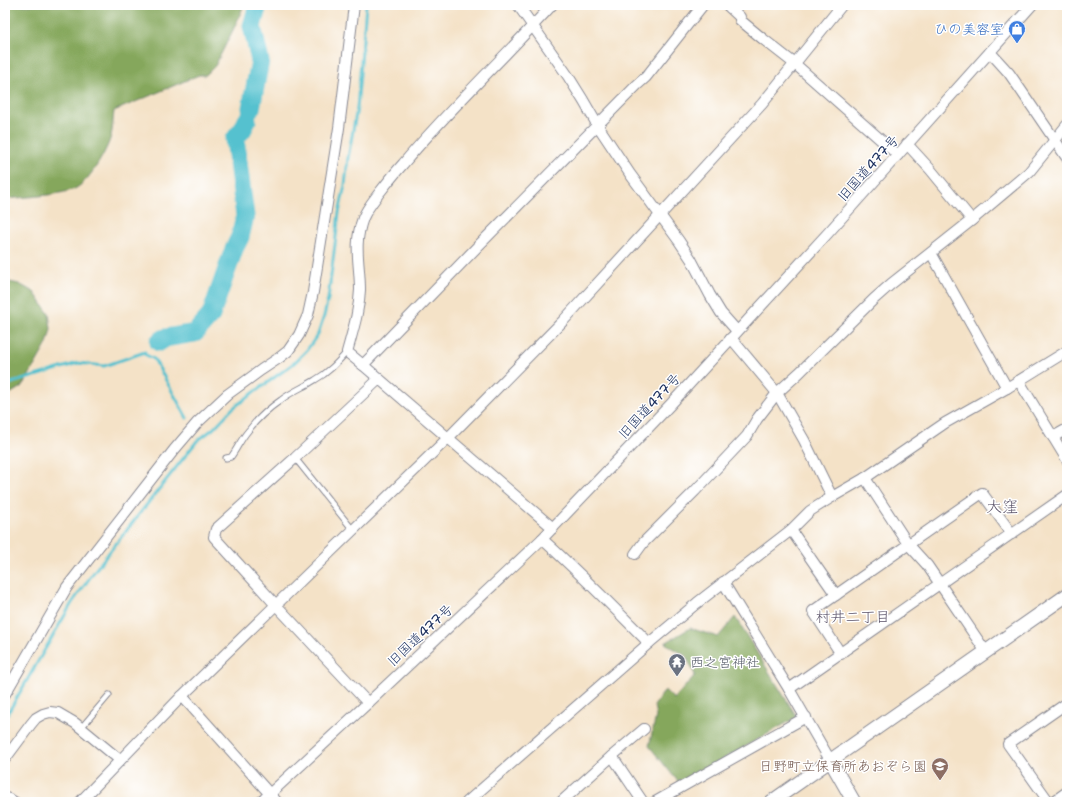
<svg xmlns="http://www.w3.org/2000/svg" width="1072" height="807" font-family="'Shantell Sans','Klee One',sans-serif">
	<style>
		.forest { fill: #85a75c; stroke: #506b5d }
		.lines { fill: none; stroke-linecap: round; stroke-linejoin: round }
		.stream { stroke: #55c1cf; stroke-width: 3 }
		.river { stroke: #55c1cf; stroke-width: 19 }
		.service-casing { stroke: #888892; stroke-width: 7 }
		.minor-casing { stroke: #888892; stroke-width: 12 }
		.tertiary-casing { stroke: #888892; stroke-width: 15 }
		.service { stroke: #fff; stroke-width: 5 }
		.minor { stroke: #fff; stroke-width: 10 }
		.tertiary { stroke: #fff; stroke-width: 13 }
		.labels { text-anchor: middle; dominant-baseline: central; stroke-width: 3; stroke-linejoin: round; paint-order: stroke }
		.shop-label { font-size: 14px; fill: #366cbe; stroke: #fff; text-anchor: end }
		.street-label { font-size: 14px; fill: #1b2f5e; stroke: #fff }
		.worship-label { font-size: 14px; fill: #5b616d; stroke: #fff; text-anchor: start }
		.education-label { font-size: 14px; fill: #785e54; stroke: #fff; text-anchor: end }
		.neighbourhood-label { font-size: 15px; fill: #5e566c; stroke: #fff }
		.quarter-label { font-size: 16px; fill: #5e566c; stroke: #fff }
	</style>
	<rect width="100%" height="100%" fill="#fff"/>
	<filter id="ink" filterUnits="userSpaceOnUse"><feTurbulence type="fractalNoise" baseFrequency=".025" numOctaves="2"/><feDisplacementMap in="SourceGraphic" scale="8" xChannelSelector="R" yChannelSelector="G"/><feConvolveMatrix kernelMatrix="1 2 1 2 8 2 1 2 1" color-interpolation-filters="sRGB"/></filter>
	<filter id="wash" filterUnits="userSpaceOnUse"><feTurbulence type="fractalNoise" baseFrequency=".012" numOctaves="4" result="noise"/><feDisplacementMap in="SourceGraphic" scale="16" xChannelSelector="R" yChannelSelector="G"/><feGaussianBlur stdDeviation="0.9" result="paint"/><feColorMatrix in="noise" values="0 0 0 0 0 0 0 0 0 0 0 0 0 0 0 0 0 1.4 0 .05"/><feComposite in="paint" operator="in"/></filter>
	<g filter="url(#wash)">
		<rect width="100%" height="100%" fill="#f4e2c7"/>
		<g class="forest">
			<path d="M 5,5 L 244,5 L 236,24 L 215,66 L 206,75 L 199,75 L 114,111 C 113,119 113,128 111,136 C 107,151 88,185 72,190 C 53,196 26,197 5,199 Z"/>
			<path d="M 5,281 L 19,284 L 34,292 L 49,314 L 51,329 L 47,344 L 28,377 L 21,387 L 5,397 Z"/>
			<path d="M 735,617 L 797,717 L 680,784 L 649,746 L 656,716 L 654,706 L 665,690 L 674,699 L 695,675 L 686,656 L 665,643 L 690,628 L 718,637 Z"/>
		</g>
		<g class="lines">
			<g class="stream">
				<path d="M 142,353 L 154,359 L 187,418"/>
				<path d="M 5,385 L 78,363 L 104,366 L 145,352"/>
				<path d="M 5,718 L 72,603 L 96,569 L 197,441 L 213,429 L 233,408 L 294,363 L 307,350 L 318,334 L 324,316 L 328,299 L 339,213 L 345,185 L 348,158 L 357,108 L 366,5"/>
			</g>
			<g class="river">
				<path d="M 251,108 L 260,61 L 252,26 L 258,5"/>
				<path d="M 159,342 L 165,338 L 195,333 L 211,315 L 234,249 L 240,237 L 245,216 L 235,139 L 243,129 L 247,120"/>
			</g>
		</g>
	</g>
	<g filter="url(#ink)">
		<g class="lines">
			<g class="service-casing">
				<g id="service">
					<path d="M 226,458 L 231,457 C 237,449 241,439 248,431 C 257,419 268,409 281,400 C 291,392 304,387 315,380 C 328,373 337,363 347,352"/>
					<path d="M 295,458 L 353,530"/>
					<path d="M 81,728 L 109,695"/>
					<path d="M 5,795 L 11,797 L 19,802"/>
				</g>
			</g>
			<g class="minor-casing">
				<g id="minor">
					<path d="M 518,5 L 568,76 L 583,100 L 598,126 L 630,174 L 679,241 L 691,259 L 710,295 L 721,313 L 737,331"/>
					<path d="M 727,5 L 740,17 L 740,20 L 763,39 L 795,64 L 898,155"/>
					<path d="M 990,52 L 1009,73 L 1018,86 L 1067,158"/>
					<path d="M 907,144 L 930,169 L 972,220"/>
					<path d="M 931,253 L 1007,388"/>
					<path d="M 731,338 L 777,393 L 804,440 L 832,497"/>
					<path d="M 363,365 L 347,352 C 353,330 359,312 360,290 C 360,263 353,245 363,218 C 367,208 374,200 380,192 C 387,183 395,173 403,164 C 450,108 503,59 552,5"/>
					<path d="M 1019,381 L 1067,460"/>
					<path d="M 1053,437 L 1067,429"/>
					<path d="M 865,478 L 908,544 L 927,565 L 940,584 L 986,652"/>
					<path d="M 553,528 L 363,365 L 480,244 L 637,85 L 646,77 L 703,5"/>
					<path d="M 791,530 L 836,595"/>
					<path d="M 542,539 C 579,572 614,608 649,643"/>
					<path d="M 635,554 L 643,543 L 695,491 L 747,436 L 757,419 L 777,393 L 799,373 L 874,299 L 891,284 L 972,220 L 1029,172 L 1067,125"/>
					<path d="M 723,582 L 789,689 L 830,760"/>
					<path d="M 841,654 L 813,611 L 982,493 L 1012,534"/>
					<path d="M 789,689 L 1067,495"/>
					<path d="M 5,694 L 67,587 L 174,450 L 197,423 L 228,394 L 261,370 L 279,358 L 288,351 L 299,335 L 308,315 L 313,292 L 339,128 L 354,5"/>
					<path d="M 182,696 L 277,802"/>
					<path d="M 368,703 L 275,604 L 214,537 L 216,529 L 295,458 L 379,379"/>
					<path d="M 612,756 L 643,802"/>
					<path d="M 5,759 L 31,724 L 36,718 L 43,714 L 50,712 L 58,713 L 75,723 L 120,760"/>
					<path d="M 80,802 L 182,696 L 449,437 L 563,321 L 762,104 L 842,5"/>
					<path d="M 261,802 L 368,703 L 542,539 L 670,405 L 828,233 L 1032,5"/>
					<path d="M 467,802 L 649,643 L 697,603 L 791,530 L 810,511 L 832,497 L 865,478 L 945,423 L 1007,388 L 1067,351"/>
					<path d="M 561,802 L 612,756 L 644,729"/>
					<path d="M 655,802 L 806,717"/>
					<path d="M 1049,802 L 1008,744 L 1067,703"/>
					<path d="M 1053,802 L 1067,792"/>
				</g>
			</g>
			<g class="tertiary-casing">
				<g id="tertiary">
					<path d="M 830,760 L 854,802"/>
					<path d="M 771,802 L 1067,595"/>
				</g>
			</g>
			<use href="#service" class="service"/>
			<use href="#minor" class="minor"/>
			<use href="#tertiary" class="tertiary"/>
		</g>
	</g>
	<defs>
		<g id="shop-pin" transform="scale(0.9)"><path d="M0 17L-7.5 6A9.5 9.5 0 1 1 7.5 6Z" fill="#3f7fe0" stroke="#fff"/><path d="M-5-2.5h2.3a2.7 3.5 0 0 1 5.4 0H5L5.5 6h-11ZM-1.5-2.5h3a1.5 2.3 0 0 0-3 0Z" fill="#fff"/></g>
		<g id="temple-pin" transform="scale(0.9)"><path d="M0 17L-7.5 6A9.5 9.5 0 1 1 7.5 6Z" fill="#6b7280" stroke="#fff"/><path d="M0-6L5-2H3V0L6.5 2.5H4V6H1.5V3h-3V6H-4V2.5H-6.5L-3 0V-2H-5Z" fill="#fff"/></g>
		<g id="school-pin" transform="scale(0.9)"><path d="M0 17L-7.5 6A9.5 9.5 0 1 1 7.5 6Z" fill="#8d6e63" stroke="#fff"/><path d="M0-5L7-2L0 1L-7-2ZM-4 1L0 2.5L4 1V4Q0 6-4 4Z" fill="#fff"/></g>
	</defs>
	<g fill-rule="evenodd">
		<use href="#shop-pin" x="1017" y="29"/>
		<use href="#temple-pin" x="677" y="662"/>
		<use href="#school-pin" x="940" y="766"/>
	</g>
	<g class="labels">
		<g class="shop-label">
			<text x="1004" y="29">ひの美容室</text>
		</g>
		<g class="street-label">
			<text transform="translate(868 168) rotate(-48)">旧国道477号</text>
			<text transform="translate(649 406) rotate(-47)">旧国道477号</text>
			<text transform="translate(420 635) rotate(-43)">旧国道477号</text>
		</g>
		<g class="worship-label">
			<text x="690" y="662">西之宮神社</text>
		</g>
		<g class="education-label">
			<text x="927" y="766">日野町立保育所あおぞら園</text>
		</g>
		<g class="neighbourhood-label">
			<text x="853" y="617">村井二丁目</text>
		</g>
		<g class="quarter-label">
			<text x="1002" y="506">大窪</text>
		</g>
	</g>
	<rect width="1072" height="807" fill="none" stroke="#fff" stroke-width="20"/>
</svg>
